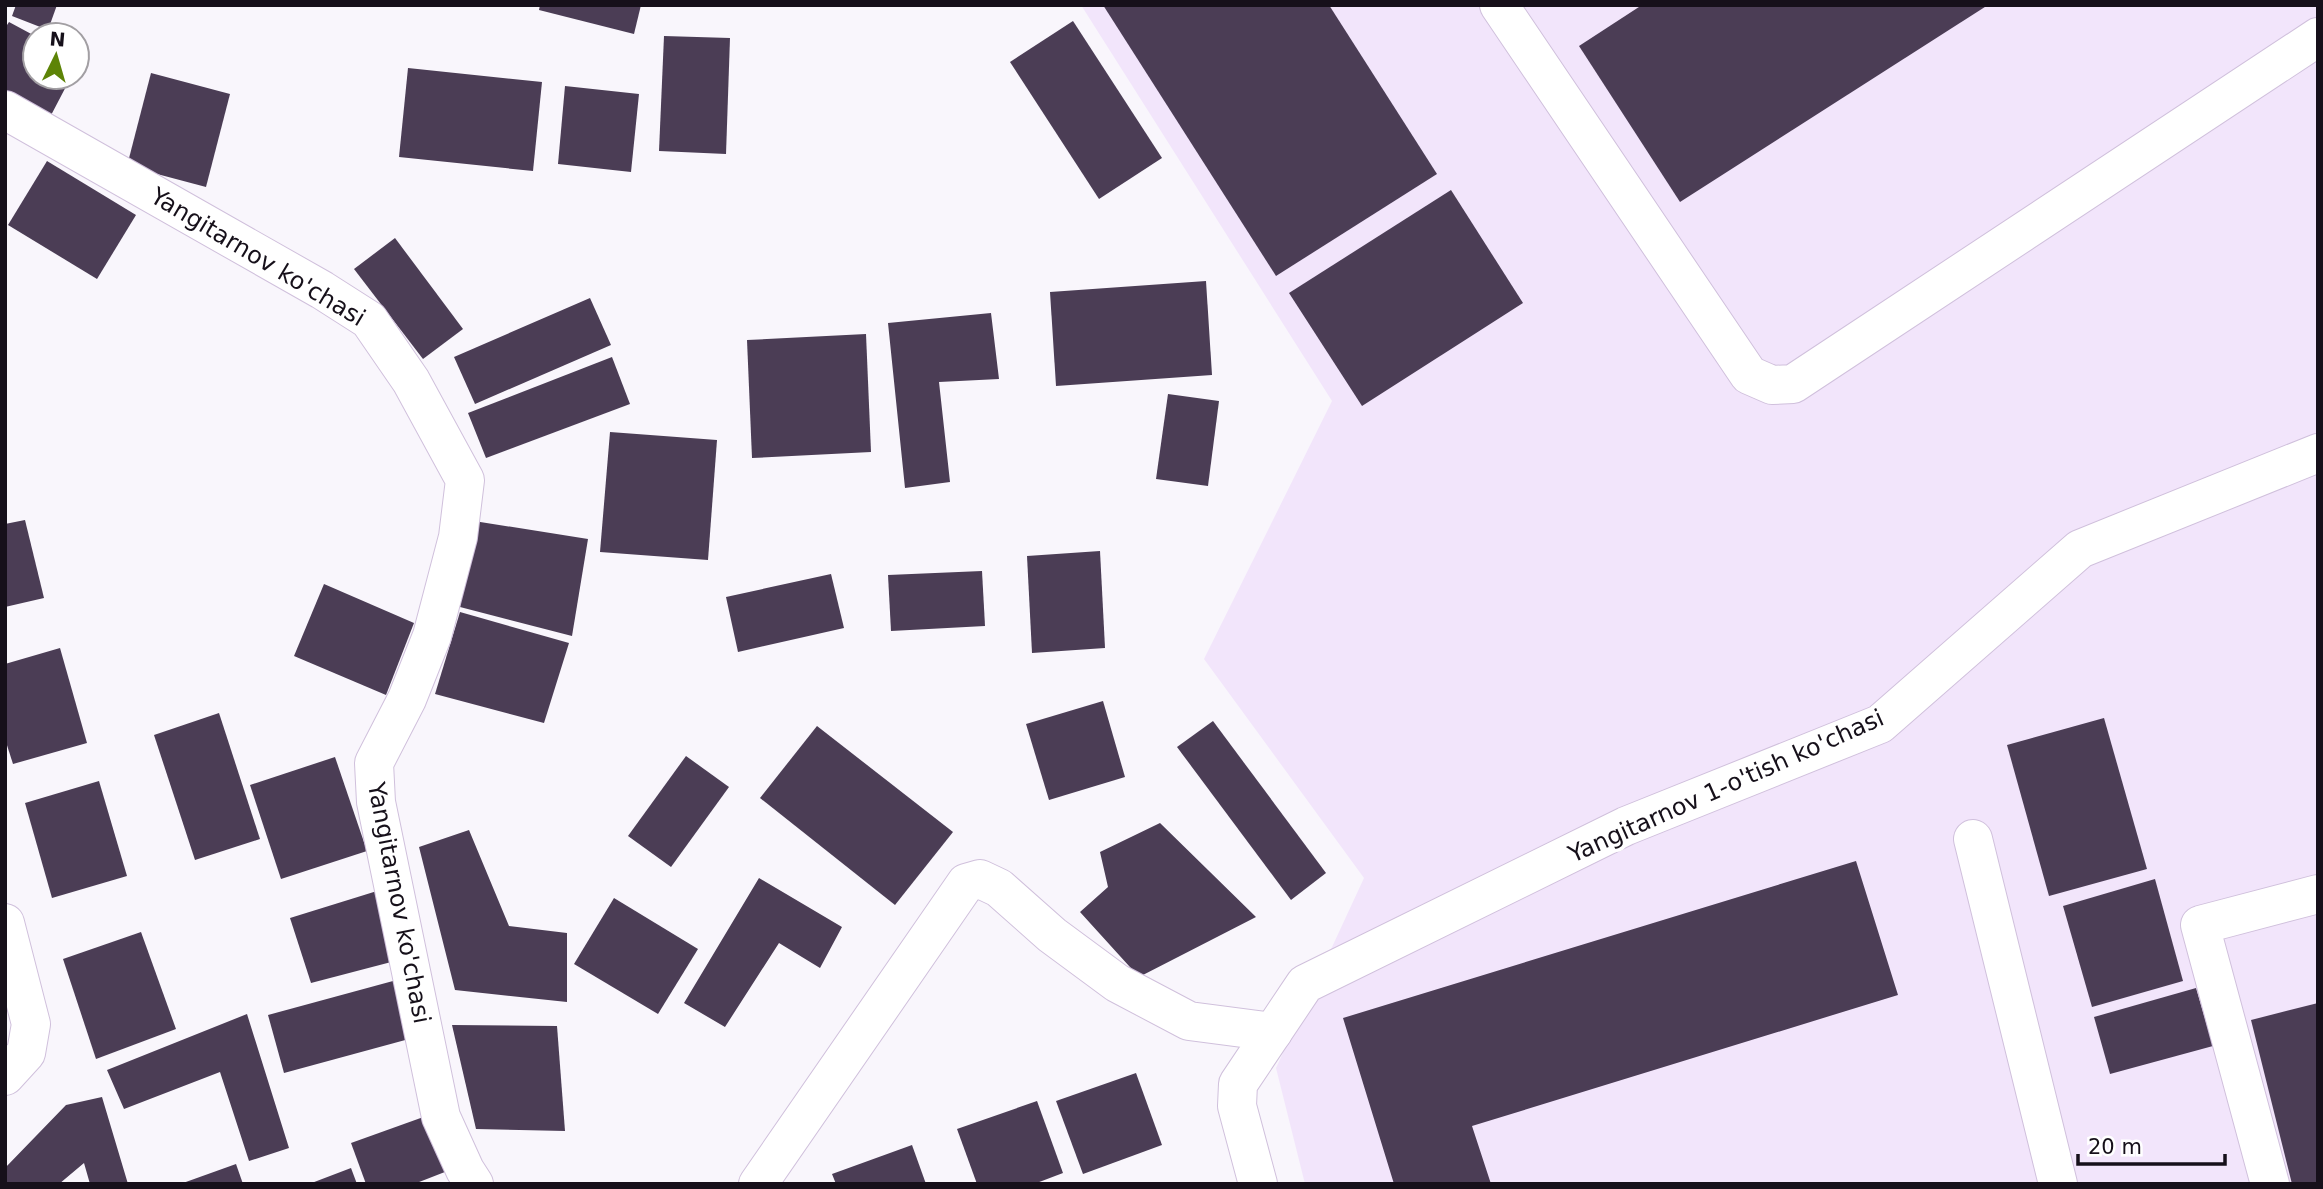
<svg xmlns="http://www.w3.org/2000/svg" width="2323" height="1189" font-family="'DejaVu Sans',sans-serif">
	<style>
		.built { fill: #f2e5fb }
		.building { fill: #4b3d55 }
		.lines { fill: none; stroke-linecap: round; stroke-linejoin: round }
		.minor-casing { stroke: #d0c0dc; stroke-width: 40 }
		.minor { stroke: #fff; stroke-width: 38 }
		.labels { text-anchor: middle; dominant-baseline: central; stroke-width: 7; stroke-linejoin: round; paint-order: stroke }
		.street-label { font-size: 24px; fill: #16101a; stroke: #fff }
	</style>
	<rect width="100%" height="100%" fill="#f9f6fc"/>
	<path class="built" d="M 1081,5 L 2318,5 L 2318,1184 L 1305,1184 L 1276,1068 L 1364,878 L 1204,659 L 1332,401 Z"/>
	<g class="building">
		<path d="M 16,5 L 57,5 L 48,30 L 12,16 Z"/>
		<path d="M 540,5 L 641,5 L 634,34 L 539,10 Z"/>
		<path d="M 1103,5 L 1329,5 L 1437,174 L 1276,276 Z"/>
		<path d="M 1642,5 L 1988,5 L 1680,202 L 1579,46 Z"/>
		<path d="M 1073,21 L 1162,158 L 1099,199 L 1010,62 Z"/>
		<path d="M 9,22 L 35,36 L 35,77 L 71,77 L 48,121 L 5,98 L 5,28 Z"/>
		<path d="M 664,36 L 730,38 L 726,154 L 659,151 Z"/>
		<path d="M 408,68 L 542,82 L 533,171 L 399,157 Z"/>
		<path d="M 151,73 L 230,94 L 206,187 L 127,166 Z"/>
		<path d="M 565,86 L 639,94 L 631,172 L 558,164 Z"/>
		<path d="M 47,161 L 136,215 L 97,279 L 8,225 Z"/>
		<path d="M 1451,190 L 1523,303 L 1362,406 L 1289,293 Z"/>
		<path d="M 395,238 L 463,329 L 423,359 L 354,269 Z"/>
		<path d="M 1206,281 L 1212,375 L 1056,386 L 1050,292 Z"/>
		<path d="M 590,298 L 611,345 L 475,404 L 454,357 Z"/>
		<path d="M 991,313 L 999,379 L 939,382 L 950,482 L 905,488 L 888,323 Z"/>
		<path d="M 866,334 L 871,452 L 752,458 L 747,340 Z"/>
		<path d="M 612,357 L 630,404 L 486,458 L 468,413 Z"/>
		<path d="M 1168,394 L 1219,401 L 1208,486 L 1156,479 Z"/>
		<path d="M 610,432 L 717,440 L 708,560 L 600,552 Z"/>
		<path d="M 25,520 L 44,598 L 5,607 L 5,524 Z"/>
		<path d="M 474,521 L 588,539 L 572,636 L 460,607 Z"/>
		<path d="M 1100,551 L 1105,648 L 1032,653 L 1027,556 Z"/>
		<path d="M 982,571 L 985,626 L 891,631 L 888,575 Z"/>
		<path d="M 831,574 L 844,628 L 738,652 L 726,597 Z"/>
		<path d="M 324,584 L 414,623 L 386,695 L 294,656 Z"/>
		<path d="M 460,612 L 569,643 L 544,723 L 435,694 Z"/>
		<path d="M 60,648 L 87,743 L 13,764 L 5,739 L 5,664 Z"/>
		<path d="M 1103,701 L 1125,777 L 1049,800 L 1026,724 Z"/>
		<path d="M 219,713 L 260,839 L 195,860 L 154,735 Z"/>
		<path d="M 2104,718 L 2147,869 L 2049,896 L 2007,745 Z"/>
		<path d="M 1213,721 L 1326,873 L 1291,900 L 1177,747 Z"/>
		<path d="M 817,726 L 953,832 L 895,905 L 760,798 Z"/>
		<path d="M 686,756 L 729,787 L 671,867 L 628,836 Z"/>
		<path d="M 335,757 L 367,851 L 281,879 L 250,785 Z"/>
		<path d="M 99,781 L 127,876 L 52,898 L 25,803 Z"/>
		<path d="M 1160,823 L 1256,917 L 1139,977 L 1080,912 L 1108,887 L 1100,852 Z"/>
		<path d="M 469,830 L 509,926 L 567,933 L 567,1002 L 455,990 L 419,847 Z"/>
		<path d="M 1856,861 L 1898,995 L 1472,1126 L 1491,1184 L 1394,1184 L 1343,1018 Z"/>
		<path d="M 759,878 L 842,927 L 820,968 L 779,943 L 725,1027 L 684,1003 Z"/>
		<path d="M 2155,879 L 2183,981 L 2092,1007 L 2063,906 Z"/>
		<path d="M 377,891 L 395,961 L 311,983 L 290,918 Z"/>
		<path d="M 614,898 L 698,949 L 658,1014 L 574,964 Z"/>
		<path d="M 141,932 L 176,1029 L 96,1059 L 63,959 Z"/>
		<path d="M 404,978 L 420,1036 L 284,1073 L 268,1015 Z"/>
		<path d="M 2196,988 L 2213,1046 L 2110,1074 L 2094,1017 Z"/>
		<path d="M 2318,1003 L 2318,1184 L 2292,1184 L 2251,1020 Z"/>
		<path d="M 247,1014 L 289,1148 L 249,1161 L 220,1072 L 124,1109 L 107,1070 Z"/>
		<path d="M 452,1025 L 557,1026 L 565,1131 L 476,1129 Z"/>
		<path d="M 1136,1073 L 1162,1145 L 1083,1174 L 1056,1101 Z"/>
		<path d="M 102,1097 L 128,1184 L 90,1184 L 84,1163 L 59,1184 L 5,1184 L 5,1168 L 66,1105 Z"/>
		<path d="M 1037,1101 L 1063,1173 L 1034,1184 L 977,1184 L 957,1129 Z"/>
		<path d="M 429,1115 L 450,1170 L 414,1184 L 366,1184 L 351,1143 Z"/>
		<path d="M 912,1145 L 926,1184 L 836,1184 L 832,1174 Z"/>
		<path d="M 236,1164 L 243,1184 L 183,1184 L 183,1183 Z"/>
		<path d="M 351,1168 L 357,1184 L 309,1184 Z"/>
	</g>
	<g class="lines">
		<g class="minor-casing">
			<g id="minor">
				<path d="M 1499,5 L 1749,375 L 1772,385 L 1793,384 L 2318,37"/>
				<path d="M 5,110 L 322,290 L 369,320 L 411,381 L 465,480 L 458,537 L 432,636 L 407,699 L 374,763 L 376,802 L 441,1117 L 465,1170 L 474,1184"/>
				<path d="M 1973,839 L 2058,1184"/>
				<path d="M 5,923 L 31,1024 L 26,1053 L 5,1076"/>
				<path d="M 758,1184 L 966,883 L 980,879 L 999,888 L 1052,935 L 1117,983 L 1189,1021 L 1273,1032"/>
				<path d="M 1258,1184 L 1237,1106 L 1238,1084 L 1305,984 L 1626,826 L 1880,724 L 2080,549 L 2318,453"/>
				<path d="M 2270,1184 L 2200,925 L 2318,894"/>
			</g>
		</g>
		<use href="#minor" class="minor"/>
	</g>
	<g class="labels">
		<g class="street-label">
			<text transform="translate(258 257) rotate(31)">Yangitarnov ko'chasi</text>
			<text transform="translate(1726 786) rotate(-24)">Yangitarnov 1-o'tish ko'chasi</text>
			<text transform="translate(399 903) rotate(79)">Yangitarnov ko'chasi</text>
		</g>
	</g>
	<rect width="2323" height="1189" fill="none" stroke="#16101a" stroke-width="14"/>
	<g transform="translate(56 56) rotate(5)"><circle r="33" fill="#ffffff" stroke="#a29fa3" stroke-width="2"/>
	<path d="M0-5L12 26L0 18L-12 26Z" fill="#5d8407"/>
	<text y="-10" font-size="19" font-weight="bold" text-anchor="middle" fill="#16101a">N</text>
	</g>
	<path d="M2078 1154v10h147v-10" fill="none" stroke="#16101a" stroke-width="3.5"/>
	<text x="2088" y="1154" font-size="21" fill="#16101a" stroke="#ffffff" stroke-width="5" paint-order="stroke">20 m</text>
</svg>
